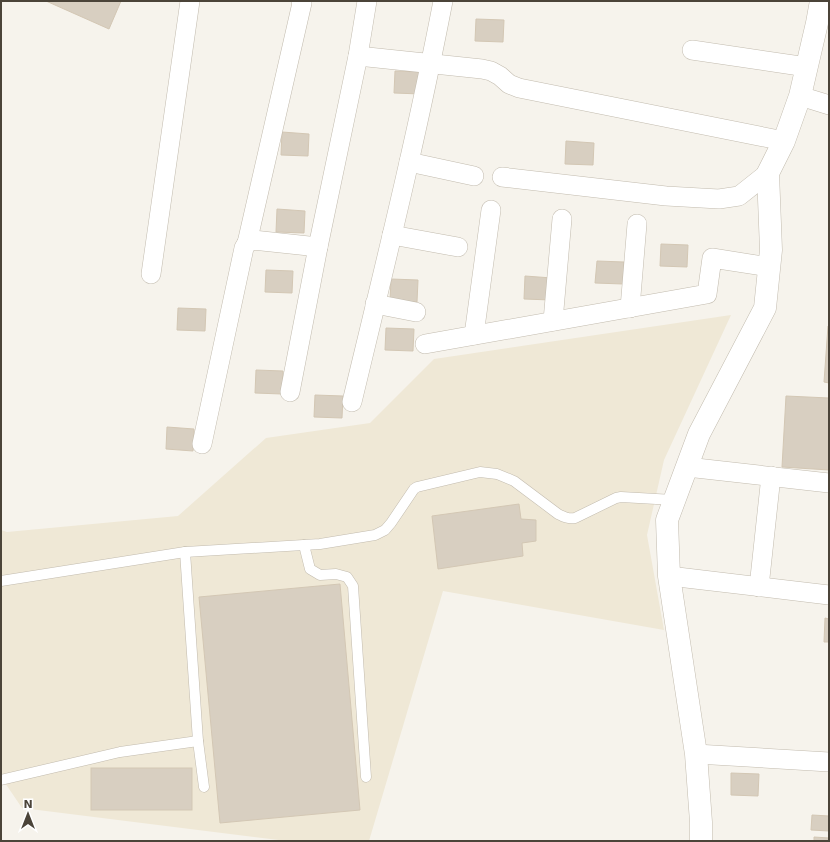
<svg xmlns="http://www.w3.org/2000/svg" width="830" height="842" font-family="'DejaVu Sans',sans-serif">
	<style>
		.education { fill: #efe8d6 }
		.building { fill: #d8cfc1; stroke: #d3c7b4 }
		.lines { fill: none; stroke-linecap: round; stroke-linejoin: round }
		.service-casing { stroke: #c2bbae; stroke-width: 11 }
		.minor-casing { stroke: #c2bbae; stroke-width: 20 }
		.tertiary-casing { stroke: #c2bbae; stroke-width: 23 }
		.service { stroke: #fff; stroke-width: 10 }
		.minor { stroke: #fff; stroke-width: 19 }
		.tertiary { stroke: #fff; stroke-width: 22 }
	</style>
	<rect width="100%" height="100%" fill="#f6f3ec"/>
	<path class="education" d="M 731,315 L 664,460 L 647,535 L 664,630 L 443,591 L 369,841 L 287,841 L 22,808 L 1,777 L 1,530 L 7,532 L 178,516 L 266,438 L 370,423 L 434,359 Z"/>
	<g class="building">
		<path d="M 46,1 L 121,1 L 109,29 Z"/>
		<path d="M 476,19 L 504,20 L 503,42 L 475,41 Z"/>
		<path d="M 395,71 L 422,72 L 421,94 L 394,93 Z"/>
		<path d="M 282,132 L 309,134 L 308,156 L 281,155 Z"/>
		<path d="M 566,141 L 594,143 L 593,165 L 565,164 Z"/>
		<path d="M 277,209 L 305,211 L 304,233 L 276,232 Z"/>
		<path d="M 661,244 L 688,245 L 687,267 L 660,266 Z"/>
		<path d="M 597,261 L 624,262 L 623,284 L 595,283 Z"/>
		<path d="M 266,270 L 293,271 L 292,293 L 265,292 Z"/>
		<path d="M 525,276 L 552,278 L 551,300 L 524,299 Z"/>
		<path d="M 391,279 L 418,280 L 417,302 L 390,301 Z"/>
		<path d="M 178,308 L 206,309 L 205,331 L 177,330 Z"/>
		<path d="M 828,326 L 829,326 L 829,383 L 824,382 Z"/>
		<path d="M 386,328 L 414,329 L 413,351 L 385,350 Z"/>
		<path d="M 256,370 L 283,371 L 282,394 L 255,393 Z"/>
		<path d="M 315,395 L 343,396 L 342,418 L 314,417 Z"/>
		<path d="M 786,396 L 829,398 L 829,470 L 782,467 Z"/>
		<path d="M 167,427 L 194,429 L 193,451 L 166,449 Z"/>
		<path d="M 519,504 L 521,519 L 536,520 L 536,541 L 522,543 L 523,556 L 438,569 L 432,516 Z"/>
		<path d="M 340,584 L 360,810 L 220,823 L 199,597 Z"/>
		<path d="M 825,618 L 829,619 L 829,642 L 824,642 Z"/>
		<rect x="91" y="768" width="101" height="42"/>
		<path d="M 731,773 L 759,774 L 758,796 L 731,795 Z"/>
		<path d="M 812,815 L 829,816 L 829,831 L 811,830 Z"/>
		<path d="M 814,837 L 829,838 L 829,841 L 814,841 Z"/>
	</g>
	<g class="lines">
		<g class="service-casing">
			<g id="service">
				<path d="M 304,545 L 310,569 L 320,575 L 336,574 L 347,577 L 353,586 L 366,777"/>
				<path d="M 185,552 L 198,741 L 204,787"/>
				<path d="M 1,581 L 185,552 L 320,544 L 375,535 L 385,530 L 391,523 L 414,489 L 417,487 L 480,472 L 497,474 L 514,481 L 558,514 C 564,517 568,519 575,518 L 616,498 L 621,497 L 674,500"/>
				<path d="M 1,780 L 120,752 L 198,741"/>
			</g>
		</g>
		<g class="minor-casing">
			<g id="minor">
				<path d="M 692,50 L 807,67"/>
				<path d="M 358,56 L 482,69 L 491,71 L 500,76 L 509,84 L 519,88 L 784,141"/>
				<path d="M 800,96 L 829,105"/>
				<path d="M 409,162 L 474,176"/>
				<path d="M 502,177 L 666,196 L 719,199 L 739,196 L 768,173"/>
				<path d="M 392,235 L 458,247"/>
				<path d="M 247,243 L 302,3 L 301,1"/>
				<path d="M 151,274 L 190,1"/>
				<path d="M 375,304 L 416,312"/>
				<path d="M 630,308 L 637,224"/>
				<path d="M 553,321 L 562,219"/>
				<path d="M 474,335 L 491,210"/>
				<path d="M 425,344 L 707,294 L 712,258 L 769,267"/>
				<path d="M 290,392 L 318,247 L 358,56 L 367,1"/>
				<path d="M 352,402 C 384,269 417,136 443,1"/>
				<path d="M 202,444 L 244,248 L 247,243 L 253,240 L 318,247"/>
				<path d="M 687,467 L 829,483"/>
				<path d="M 669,576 L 829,595"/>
				<path d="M 759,587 L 771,476"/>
				<path d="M 696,754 L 829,762"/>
			</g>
		</g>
		<g class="tertiary-casing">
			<path id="tertiary" d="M 701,841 L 701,822 L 696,754 L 669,576 L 667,520 L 699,434 L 765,308 L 771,250 L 768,173 L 784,141 L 800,96 L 817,23 L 821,1"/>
		</g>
		<use href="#service" class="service"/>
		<use href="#minor" class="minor"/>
		<use href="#tertiary" class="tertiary"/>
	</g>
	<rect width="830" height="842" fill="none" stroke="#4b4439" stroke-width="4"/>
	<g transform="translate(28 814)" stroke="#ffffff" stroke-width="3" paint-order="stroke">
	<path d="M0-3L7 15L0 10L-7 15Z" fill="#4b4439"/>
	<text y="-6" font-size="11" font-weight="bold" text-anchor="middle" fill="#4b4439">N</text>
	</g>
</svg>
